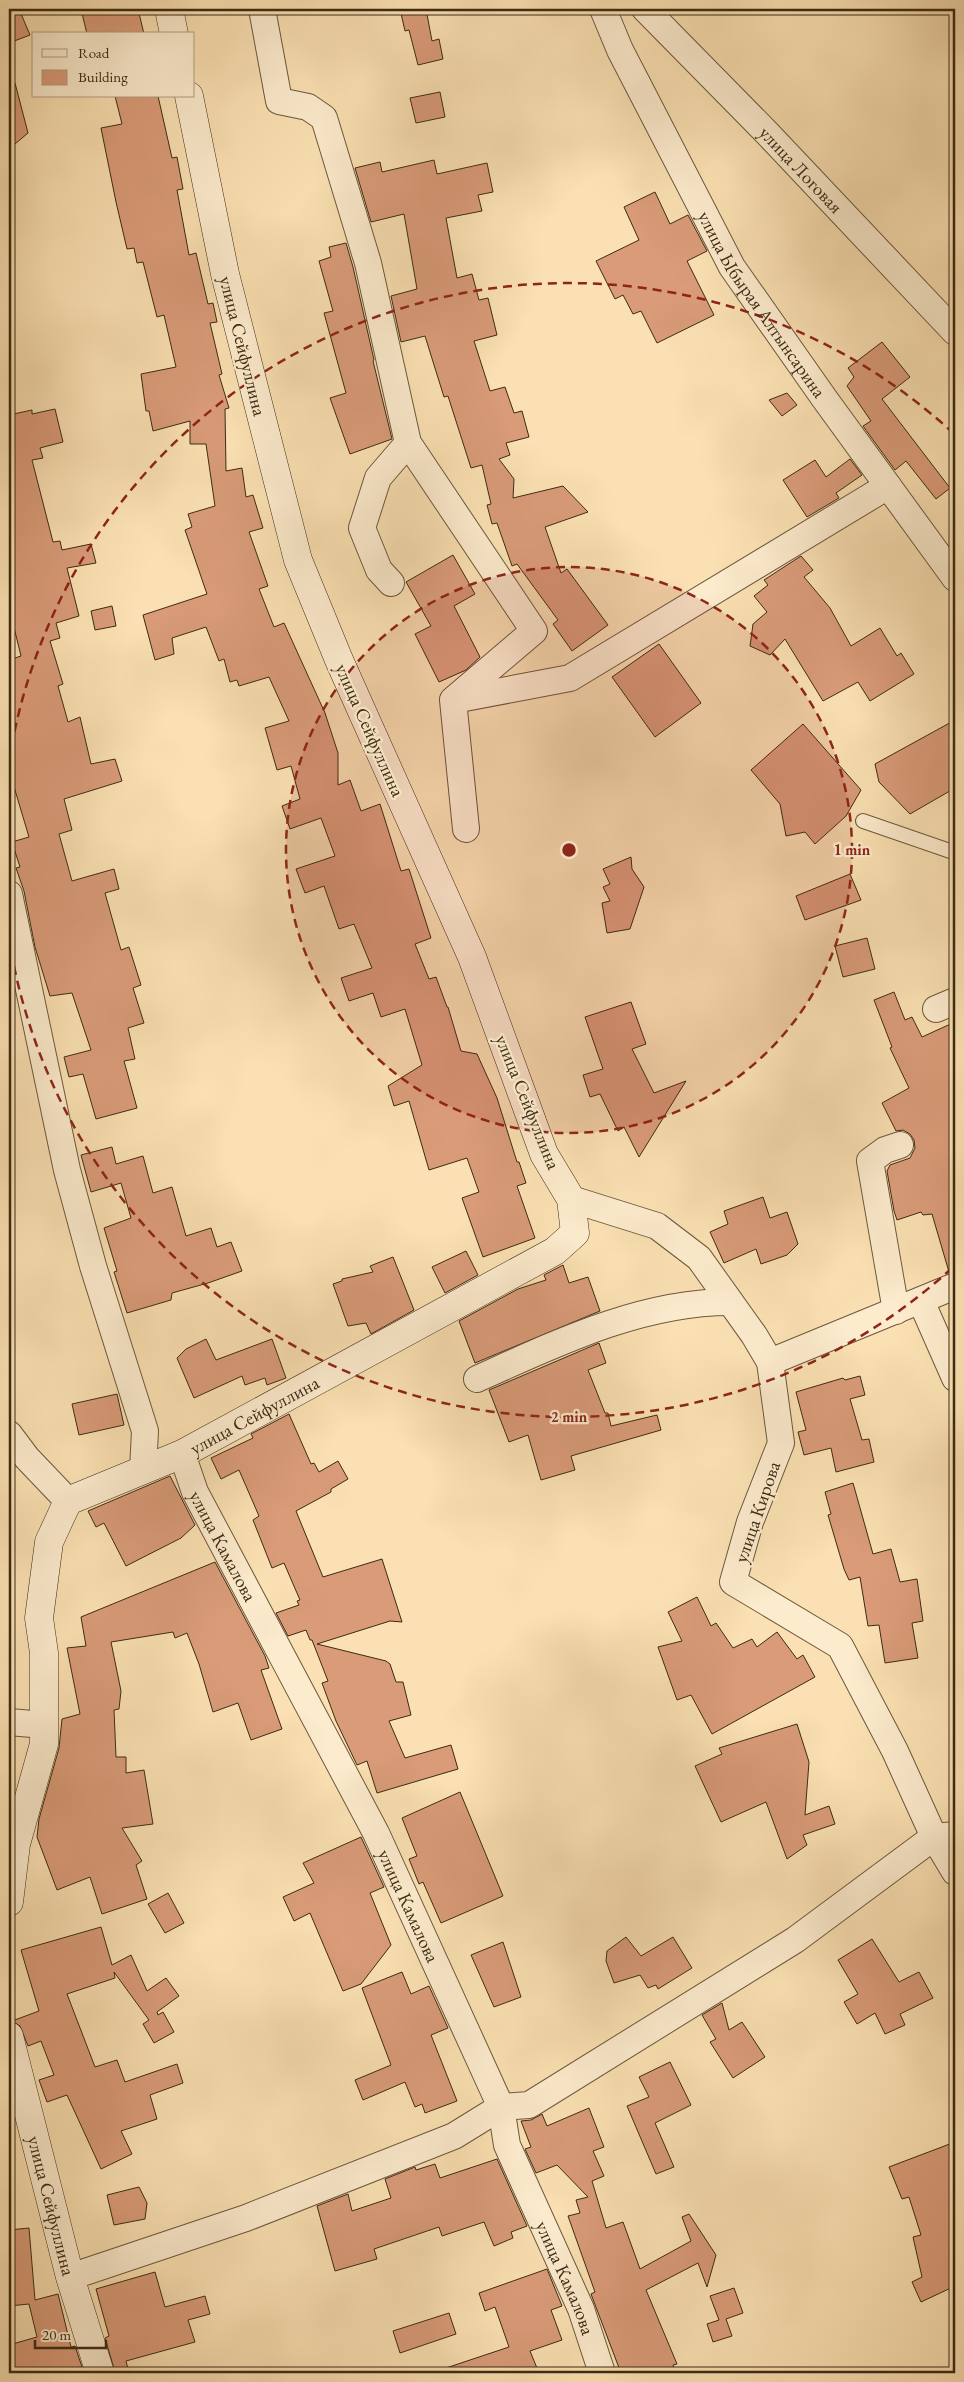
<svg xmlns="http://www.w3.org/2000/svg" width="964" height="2382" font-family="'EB Garamond',serif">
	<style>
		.building { fill: #d99b78; stroke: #3c2b14 }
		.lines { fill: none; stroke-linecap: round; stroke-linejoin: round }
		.lane-casing { stroke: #6c583c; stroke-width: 16 }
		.street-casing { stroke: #6c583c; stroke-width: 28 }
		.secondary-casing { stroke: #3c2b14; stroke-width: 29 }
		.lane { stroke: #fcebcd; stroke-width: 14 }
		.street { stroke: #fcebcd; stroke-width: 26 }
		.secondary { stroke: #fcebcd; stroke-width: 28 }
		.ring { fill: none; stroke: #8f2418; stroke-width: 2.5; stroke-dasharray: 9 6 }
		.labels { text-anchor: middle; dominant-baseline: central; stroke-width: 4.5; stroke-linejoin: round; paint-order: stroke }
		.street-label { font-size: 19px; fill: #3c2b14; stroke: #fcebcd }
		.centre { fill: #8f2418; stroke: #fcebcd; stroke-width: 2.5 }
		.ring-label { font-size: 15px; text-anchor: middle; font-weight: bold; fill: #8f2418; stroke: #fcebcd; stroke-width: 4.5; stroke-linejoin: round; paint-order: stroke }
	</style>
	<rect width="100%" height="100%" fill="#fae0b2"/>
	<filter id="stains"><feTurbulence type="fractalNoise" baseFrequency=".004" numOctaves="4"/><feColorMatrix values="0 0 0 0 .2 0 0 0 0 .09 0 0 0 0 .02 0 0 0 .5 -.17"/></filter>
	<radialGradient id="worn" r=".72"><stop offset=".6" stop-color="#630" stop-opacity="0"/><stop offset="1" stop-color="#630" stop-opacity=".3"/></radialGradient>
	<g class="building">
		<path d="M 9,9 L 19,9 L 30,35 L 9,43 Z"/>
		<path d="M 81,9 L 138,9 L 144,34 L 87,34 Z"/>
		<path d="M 400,9 L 426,9 L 432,41 L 439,39 L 443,59 L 418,65 L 409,30 L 405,31 Z"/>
		<path d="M 15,83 L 28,133 L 9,149 L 9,84 Z"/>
		<path d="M 440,92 L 445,117 L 416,123 L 410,98 Z"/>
		<path d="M 115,96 L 158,96 L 172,158 L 177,157 L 183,189 L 177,190 L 189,255 L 196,253 L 208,304 L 213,303 L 217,322 L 210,323 L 222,374 L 219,375 L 229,408 L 225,409 L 226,471 L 242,468 L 246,497 L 253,495 L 263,528 L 249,532 L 268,586 L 259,589 L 274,627 L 284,623 L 325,713 L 338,753 L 338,785 L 350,780 L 361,811 L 380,804 L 401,871 L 409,869 L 431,938 L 415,944 L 429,979 L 436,977 L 447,1007 L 448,1007 L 461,1051 L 477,1054 L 497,1098 L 517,1162 L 519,1162 L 526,1183 L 517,1186 L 535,1238 L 483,1257 L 462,1198 L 479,1192 L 467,1158 L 429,1170 L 409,1101 L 394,1106 L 388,1086 L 422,1065 L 405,1009 L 381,1017 L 373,993 L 349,1001 L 341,978 L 372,968 L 354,924 L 339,929 L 324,886 L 305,893 L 296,869 L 335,856 L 321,818 L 290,829 L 282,806 L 300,799 L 291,766 L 277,770 L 265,728 L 289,721 L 269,677 L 239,686 L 237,680 L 230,682 L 224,659 L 219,661 L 206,627 L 172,638 L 174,654 L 155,660 L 143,615 L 207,594 L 185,530 L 192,527 L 188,514 L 215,506 L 206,444 L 190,444 L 190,421 L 153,431 L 149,411 L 146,411 L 141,374 L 176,367 L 164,315 L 157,317 L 143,262 L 137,263 L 134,248 L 127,249 L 116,202 L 101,128 L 122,124 Z"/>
		<path d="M 434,160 L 437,174 L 487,163 L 493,192 L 478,195 L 482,211 L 446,218 L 457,278 L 472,274 L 479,300 L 488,298 L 497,335 L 474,341 L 490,391 L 505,387 L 514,413 L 522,411 L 529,437 L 506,443 L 510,455 L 499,459 L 514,479 L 513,498 L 563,486 L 588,512 L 545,527 L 561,573 L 567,569 L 608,625 L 572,651 L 553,624 L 558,620 L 517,564 L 512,566 L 497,523 L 492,524 L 487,505 L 491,504 L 482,465 L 471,468 L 448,396 L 444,397 L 425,336 L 401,342 L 391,296 L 417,289 L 404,214 L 371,222 L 355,168 L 380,162 L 382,172 Z"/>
		<path d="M 655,192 L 670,224 L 688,215 L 707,251 L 687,261 L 714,315 L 657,343 L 641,311 L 633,314 L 623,295 L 615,299 L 596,261 L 639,240 L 624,207 Z"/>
		<path d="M 346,243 L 353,267 L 374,360 L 373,361 L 392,439 L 350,454 L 330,398 L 346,393 L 324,313 L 333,311 L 319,261 L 331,257 L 329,247 Z"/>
		<path d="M 882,342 L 910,377 L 882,399 L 950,488 L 936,499 L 906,461 L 895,470 L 863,426 L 871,421 L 847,386 L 854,377 L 848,368 Z"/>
		<path d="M 787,393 L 797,405 L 782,416 L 769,400 Z"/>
		<path d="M 55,409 L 63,442 L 40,448 L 43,458 L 32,460 L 53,542 L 60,541 L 62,550 L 91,544 L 96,563 L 67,568 L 79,616 L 56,623 L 60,638 L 50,641 L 63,684 L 58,686 L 68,722 L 80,717 L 91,764 L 115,759 L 122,781 L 64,799 L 72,830 L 59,834 L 72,881 L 114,869 L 119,889 L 105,893 L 121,950 L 129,947 L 141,985 L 133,988 L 144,1023 L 128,1028 L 135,1059 L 124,1061 L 137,1108 L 96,1119 L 83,1074 L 69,1077 L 64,1057 L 91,1050 L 72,993 L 50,996 L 35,947 L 24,891 L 16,868 L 20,867 L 12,842 L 29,837 L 9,770 L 9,711 L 11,701 L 9,691 L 9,660 L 21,656 L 9,607 L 9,415 L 32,410 L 32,414 Z"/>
		<path d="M 850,459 L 862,475 L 836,493 L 839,498 L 807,517 L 783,480 L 815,460 L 826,477 Z"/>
		<path d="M 453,555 L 475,594 L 454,606 L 480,657 L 466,670 L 439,682 L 415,634 L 431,626 L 406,582 Z"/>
		<path d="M 801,556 L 813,570 L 804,577 L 830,608 L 851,646 L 880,628 L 897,656 L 901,653 L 914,674 L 870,701 L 858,682 L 823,701 L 785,639 L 770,655 L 750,646 L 753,624 L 767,612 L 754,596 L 768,585 L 764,580 Z"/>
		<path d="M 112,606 L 116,626 L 95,630 L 91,611 Z"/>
		<path d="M 659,644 L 701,703 L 655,737 L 612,677 Z"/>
		<path d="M 955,720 L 955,788 L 910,814 L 879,782 L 875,764 Z"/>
		<path d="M 803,724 L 861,790 L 846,816 L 815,844 L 805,832 L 786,836 L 780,804 L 751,770 Z"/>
		<path d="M 631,857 L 632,869 L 644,887 L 630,929 L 607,933 L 602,903 L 610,901 L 603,887 L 610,884 L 603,869 Z"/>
		<path d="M 850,874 L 861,900 L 805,920 L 796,896 Z"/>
		<path d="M 867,938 L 875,969 L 843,977 L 835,946 Z"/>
		<path d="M 894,992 L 905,1020 L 912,1017 L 922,1037 L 955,1022 L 955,1271 L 949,1272 L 932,1214 L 923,1215 L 921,1212 L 897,1220 L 894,1211 L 887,1171 L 890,1165 L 910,1158 L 915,1148 L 914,1140 L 910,1134 L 903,1130 L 896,1131 L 882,1103 L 909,1088 L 890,1048 L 892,1047 L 874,1000 Z"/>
		<path d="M 631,1002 L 646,1044 L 632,1049 L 654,1093 L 686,1081 L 639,1157 L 624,1127 L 618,1131 L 600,1094 L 590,1097 L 583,1075 L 603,1069 L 585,1017 Z"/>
		<path d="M 112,1147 L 116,1164 L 143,1156 L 153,1193 L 172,1187 L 186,1236 L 211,1228 L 217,1247 L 231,1242 L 242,1271 L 208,1283 L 172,1293 L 171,1300 L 127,1313 L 114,1272 L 117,1271 L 104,1228 L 131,1218 L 121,1183 L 91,1192 L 81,1155 Z"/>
		<path d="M 763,1197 L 770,1218 L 787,1212 L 798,1244 L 787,1255 L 761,1264 L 756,1249 L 724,1263 L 710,1232 L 728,1224 L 724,1211 Z"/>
		<path d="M 466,1251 L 478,1275 L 445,1293 L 432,1267 Z"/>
		<path d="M 393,1257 L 414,1310 L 371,1334 L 366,1323 L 348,1326 L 333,1284 L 342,1281 L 342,1279 L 373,1272 L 370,1266 Z"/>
		<path d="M 563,1265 L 569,1283 L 588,1277 L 600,1311 L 475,1363 L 459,1321 L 518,1289 L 546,1280 L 544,1275 Z"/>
		<path d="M 206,1339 L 216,1360 L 272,1339 L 286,1378 L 267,1385 L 265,1378 L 245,1385 L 242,1376 L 194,1398 L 177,1358 L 186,1349 Z"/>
		<path d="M 599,1343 L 606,1363 L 588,1370 L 605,1413 L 608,1413 L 611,1426 L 657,1415 L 661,1430 L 571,1456 L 575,1470 L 541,1480 L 528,1435 L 509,1442 L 489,1390 Z"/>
		<path d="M 860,1376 L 865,1395 L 850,1399 L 862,1440 L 869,1439 L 874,1462 L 836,1472 L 831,1448 L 804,1455 L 798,1432 L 806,1430 L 796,1392 L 843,1378 L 845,1380 Z"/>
		<path d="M 117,1394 L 124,1425 L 79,1435 L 72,1404 Z"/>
		<path d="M 289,1414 L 311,1464 L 314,1463 L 319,1472 L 338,1461 L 348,1479 L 331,1489 L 331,1492 L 296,1511 L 323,1577 L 382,1559 L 402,1622 L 390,1621 L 317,1644 L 386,1661 L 390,1664 L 396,1682 L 403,1682 L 411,1715 L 389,1721 L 405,1758 L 451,1745 L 458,1769 L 377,1793 L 367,1761 L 357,1765 L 336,1721 L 322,1683 L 328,1681 L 312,1640 L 310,1640 L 306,1630 L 288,1636 L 276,1613 L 299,1605 L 297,1601 L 300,1600 L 284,1563 L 272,1568 L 253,1520 L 259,1516 L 239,1470 L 221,1479 L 211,1458 L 253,1438 L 251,1434 Z"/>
		<path d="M 170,1476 L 195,1525 L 181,1538 L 126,1566 L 104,1523 L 96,1527 L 88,1511 Z"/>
		<path d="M 853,1483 L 873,1554 L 891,1549 L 900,1582 L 917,1579 L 923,1621 L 912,1623 L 918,1658 L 885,1663 L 879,1625 L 868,1626 L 860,1577 L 849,1580 L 844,1569 L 828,1515 L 831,1514 L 825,1492 Z"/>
		<path d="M 215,1562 L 265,1656 L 269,1668 L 261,1670 L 282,1729 L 251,1740 L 238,1703 L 213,1712 L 199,1664 L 187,1633 L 175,1638 L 173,1632 L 111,1642 L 121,1691 L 119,1709 L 114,1710 L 116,1757 L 126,1757 L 126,1773 L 144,1770 L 153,1824 L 122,1828 L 142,1861 L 136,1865 L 147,1899 L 102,1914 L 90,1877 L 57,1890 L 37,1837 L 39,1819 L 59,1748 L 62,1719 L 80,1714 L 67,1648 L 86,1646 L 81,1617 Z"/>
		<path d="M 697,1597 L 711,1626 L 716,1623 L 733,1648 L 752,1639 L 757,1647 L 777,1632 L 797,1659 L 803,1655 L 815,1677 L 712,1734 L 691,1695 L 677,1700 L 658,1647 L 682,1641 L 668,1612 Z"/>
		<path d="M 797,1724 L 809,1762 L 805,1815 L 829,1806 L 835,1824 L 803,1835 L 807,1845 L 787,1859 L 766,1802 L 721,1822 L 695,1766 L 722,1754 L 719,1748 Z"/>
		<path d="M 460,1792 L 503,1896 L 441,1923 L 423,1882 L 419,1884 L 409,1859 L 417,1856 L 402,1818 Z"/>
		<path d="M 361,1837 L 384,1887 L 370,1893 L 391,1945 L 361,1984 L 343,1991 L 310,1913 L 294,1921 L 283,1897 L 314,1883 L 303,1863 Z"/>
		<path d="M 168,1893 L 184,1923 L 165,1933 L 148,1904 Z"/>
		<path d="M 101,1927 L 112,1965 L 131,1955 L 147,1991 L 166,1978 L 179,1996 L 157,2012 L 158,2015 L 163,2012 L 174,2032 L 154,2043 L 143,2024 L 149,2020 L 114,1972 L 115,1978 L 67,1994 L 95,2067 L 117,2060 L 125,2082 L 177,2064 L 183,2083 L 150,2095 L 157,2119 L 121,2131 L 132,2154 L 101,2169 L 67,2095 L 47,2102 L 39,2080 L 54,2075 L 41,2041 L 28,2046 L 20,2026 L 12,2021 L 39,2011 L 21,1950 Z"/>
		<path d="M 626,1937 L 641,1956 L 673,1937 L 692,1968 L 658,1989 L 656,1985 L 648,1988 L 640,1975 L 614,1983 L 606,1961 L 607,1951 Z"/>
		<path d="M 872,1939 L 899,1982 L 919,1972 L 933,1998 L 900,2014 L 905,2025 L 885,2034 L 875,2013 L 857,2024 L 844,2002 L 858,1994 L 838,1960 Z"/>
		<path d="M 503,1942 L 521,1997 L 494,2007 L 471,1955 Z"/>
		<path d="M 402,1972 L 411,1994 L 429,1986 L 448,2028 L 431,2035 L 457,2101 L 425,2113 L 422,2104 L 415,2107 L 405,2082 L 363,2100 L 355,2080 L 391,2065 L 362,1988 Z"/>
		<path d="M 722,2003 L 729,2030 L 742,2022 L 765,2057 L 733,2078 L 710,2042 L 716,2039 L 702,2015 Z"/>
		<path d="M 670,2062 L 691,2105 L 655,2123 L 674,2167 L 656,2174 L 627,2106 L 649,2097 L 639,2077 Z"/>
		<path d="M 589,2108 L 604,2147 L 593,2151 L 604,2176 L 592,2181 L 606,2228 L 623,2222 L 640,2269 L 691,2241 L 682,2217 L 689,2214 L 716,2255 L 707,2287 L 698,2263 L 646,2290 L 677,2364 L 673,2365 L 676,2373 L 621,2373 L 591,2294 L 595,2292 L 568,2216 L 580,2213 L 576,2200 L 588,2197 L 557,2165 L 536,2173 L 525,2149 L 531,2147 L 521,2121 L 531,2120 L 542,2114 L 547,2126 Z"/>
		<path d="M 955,2142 L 955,2286 L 921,2302 L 912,2282 L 922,2277 L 913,2237 L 921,2235 L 909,2197 L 902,2199 L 889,2167 Z"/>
		<path d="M 497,2159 L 527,2226 L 511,2232 L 513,2238 L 494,2246 L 484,2222 L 442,2236 L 439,2227 L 374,2249 L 377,2259 L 335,2271 L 317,2206 L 348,2194 L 352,2211 L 391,2198 L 385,2179 L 415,2167 L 416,2170 L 435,2164 L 440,2178 Z"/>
		<path d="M 139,2187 L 147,2203 L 145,2219 L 114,2225 L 107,2195 Z"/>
		<path d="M 29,2228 L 35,2300 L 58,2294 L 71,2347 L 75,2346 L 84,2373 L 9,2373 L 9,2345 L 37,2337 L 29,2304 L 9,2306 L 9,2230 Z"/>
		<path d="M 547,2269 L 562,2306 L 551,2310 L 562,2340 L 530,2351 L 539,2373 L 441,2373 L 440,2370 L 509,2347 L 495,2307 L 485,2311 L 479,2293 Z"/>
		<path d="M 155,2272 L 165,2307 L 205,2296 L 210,2314 L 188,2320 L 195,2342 L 126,2361 L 128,2369 L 115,2372 L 105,2338 L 109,2336 L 96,2289 Z"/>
		<path d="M 734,2288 L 743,2313 L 726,2319 L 732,2336 L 713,2342 L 707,2324 L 719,2320 L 710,2296 Z"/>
		<path d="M 449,2313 L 456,2334 L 400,2353 L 393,2331 Z"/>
	</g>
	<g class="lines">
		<g class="lane-casing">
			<path id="lane" d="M 863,821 L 950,851 L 955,850"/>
		</g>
		<g class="street-casing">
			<g id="street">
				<path d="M 262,9 L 279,101 L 308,107 L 324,118 L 368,263 L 408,443 L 534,631 L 453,700 L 466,829"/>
				<path id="s1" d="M 603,9 L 620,50 L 732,267 L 824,398 L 955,578"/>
				<path id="s2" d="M 645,9 L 768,134 L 955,332"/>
				<path d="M 391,583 L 379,570 L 362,528 L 378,478 L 408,443"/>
				<path d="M 454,700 L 570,678 L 888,486"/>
				<path d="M 9,894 L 67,1170 L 93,1266 L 145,1431 L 143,1470"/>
				<path d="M 936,1009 L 955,1001"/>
				<path d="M 571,1199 L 657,1226 L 699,1258 L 754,1335 L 770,1362 L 781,1443 L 750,1522 L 733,1582 L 840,1646 L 895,1751 L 934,1837 L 955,1872"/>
				<path d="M 921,1301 L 955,1378"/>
				<path d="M 896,1311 L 870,1161 L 885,1150 L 900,1145"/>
				<path d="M 770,1362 L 955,1286"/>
				<path d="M 477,1379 C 557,1343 641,1302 730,1302"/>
				<path d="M 9,1434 L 27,1458 L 68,1501"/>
				<path id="s3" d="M 182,1454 L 195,1492 L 376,1833 L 501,2107 L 507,2145 L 581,2309 L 602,2373"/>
				<path d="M 9,1722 L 44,1725"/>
				<path d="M 70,2277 L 246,2218 L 454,2136 L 501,2107 L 529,2105 L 795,1940 L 934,1837 L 955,1835"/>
			</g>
		</g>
		<g class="secondary-casing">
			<g id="secondary">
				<path d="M 169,9 L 174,34"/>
				<path id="s4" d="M 9,1902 L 16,1844 L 44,1744 L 44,1653 L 39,1618 L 49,1542 L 68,1501 L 182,1454 L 555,1251 L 575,1233 L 571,1199 L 544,1154 L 472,957 L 339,660 L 298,560 L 225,274 L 189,96"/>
				<path id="s5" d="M 9,2036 L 70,2277 L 100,2373"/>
			</g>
		</g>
		<use href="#lane" class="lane"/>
		<use href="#street" class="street"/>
		<use href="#secondary" class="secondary"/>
	</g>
	<circle cx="569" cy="850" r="283" fill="#8f2418" fill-opacity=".12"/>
	<g class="ring">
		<circle cx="569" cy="850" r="283"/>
		<path d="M952 1268A567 567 0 0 1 9 939M9 761A567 567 0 0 1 952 432"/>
	</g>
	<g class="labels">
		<g class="street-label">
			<text stroke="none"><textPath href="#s2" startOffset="224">улица Логовая</textPath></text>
			<text stroke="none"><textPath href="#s1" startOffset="336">улица Ыбырая Алтынсарина</textPath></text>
			<text transform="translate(243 346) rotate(76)">улица Сейфуллина</text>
			<text transform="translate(370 730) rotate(66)">улица Сейфуллина</text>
			<text transform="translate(528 1102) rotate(68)">улица Сейфуллина</text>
			<text stroke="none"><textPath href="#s4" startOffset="616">улица Сейфуллина</textPath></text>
			<text transform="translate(757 1512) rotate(-71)">улица Кирова</text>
			<text stroke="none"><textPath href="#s3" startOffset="101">улица Камалова</textPath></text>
			<text stroke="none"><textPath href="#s3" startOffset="506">улица Камалова</textPath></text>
			<text stroke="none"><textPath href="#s5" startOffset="175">улица Сейфуллина</textPath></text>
			<text stroke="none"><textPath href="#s3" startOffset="911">улица Камалова</textPath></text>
		</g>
	</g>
	<circle cx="569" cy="850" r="8" class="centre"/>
	<g class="ring-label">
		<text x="852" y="855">1 min</text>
		<text x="569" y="1422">2 min</text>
	</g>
	<rect width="964" height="2382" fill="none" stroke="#fae0b2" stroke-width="30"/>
	<rect x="10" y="10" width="944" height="2362" fill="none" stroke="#3c2b14" stroke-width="2.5"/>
	<rect x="15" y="15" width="934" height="2352" fill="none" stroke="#3c2b14"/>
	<rect x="32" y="32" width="162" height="65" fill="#fcebcd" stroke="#af9e83"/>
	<rect x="42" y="49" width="25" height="8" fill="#fcebcd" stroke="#af9e83"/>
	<text x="78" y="58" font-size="15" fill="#3c2b14">Road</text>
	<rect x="42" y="70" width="25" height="15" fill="#d99b78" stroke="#af9e83"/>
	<text x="78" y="82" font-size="15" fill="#3c2b14">Building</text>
	<path d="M35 2340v8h71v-8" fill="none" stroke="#3c2b14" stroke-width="2.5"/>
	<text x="42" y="2340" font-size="15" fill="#3c2b14" stroke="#fcebcd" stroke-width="4" paint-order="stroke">20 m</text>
	<rect width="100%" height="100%" filter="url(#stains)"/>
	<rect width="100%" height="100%" fill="url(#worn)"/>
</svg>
